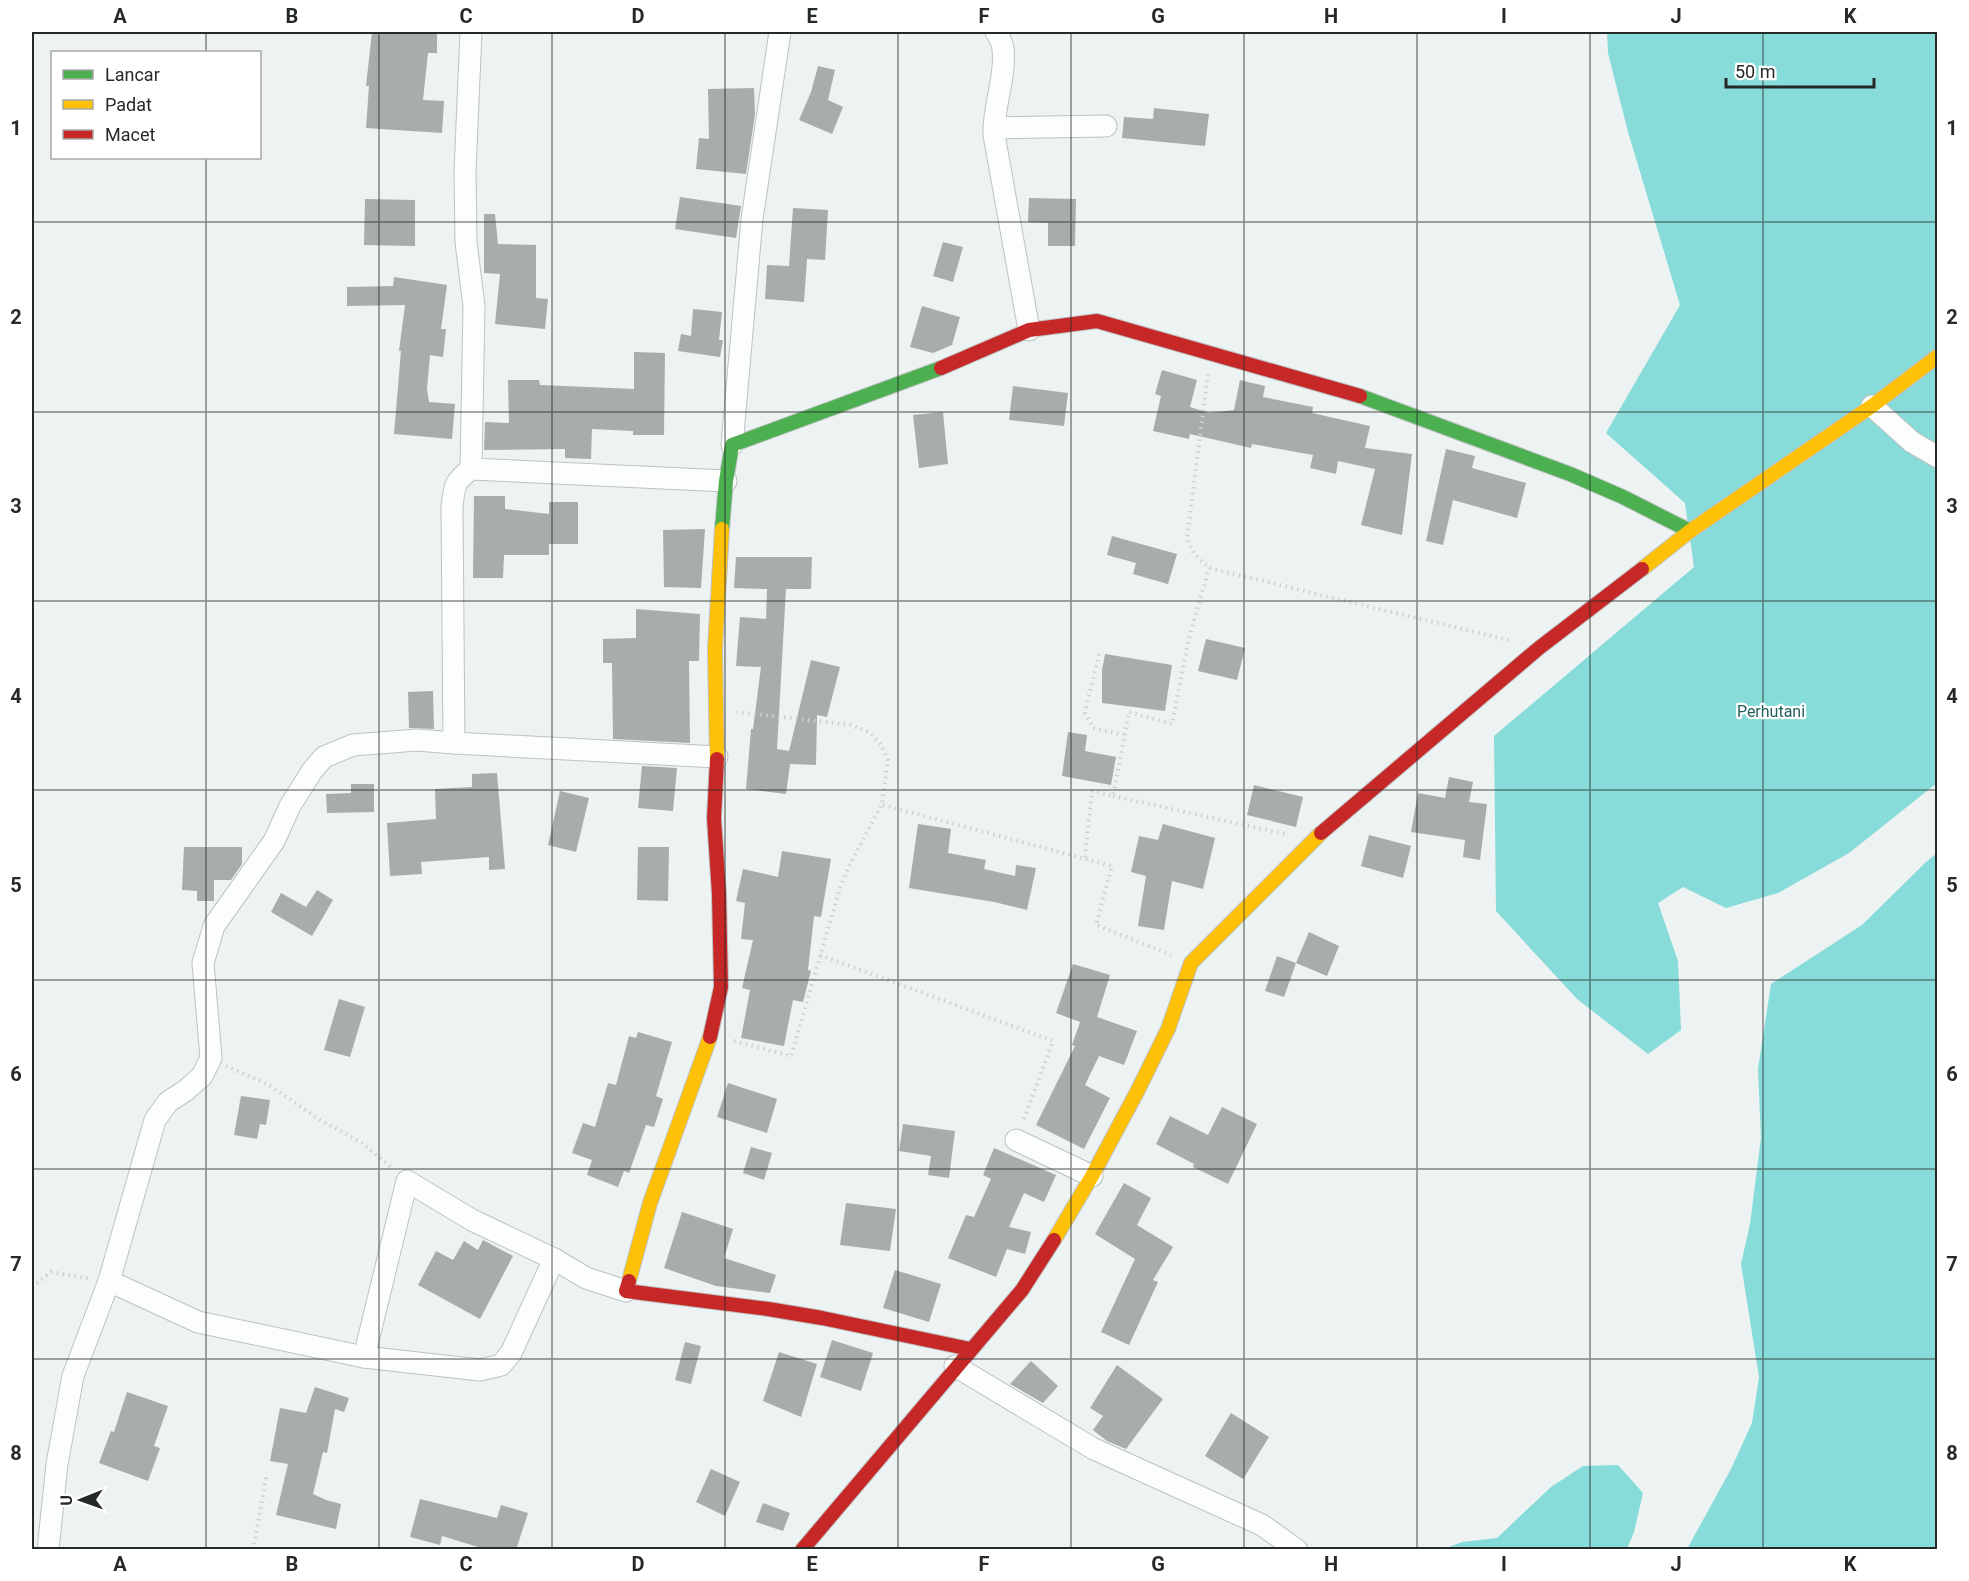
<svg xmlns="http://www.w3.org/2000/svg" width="1969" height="1581" font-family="Roboto,sans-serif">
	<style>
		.forest { fill: #87dbd9 }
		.building { fill: #a7acac }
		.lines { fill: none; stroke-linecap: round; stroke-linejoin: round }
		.street-casing { stroke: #bec2c2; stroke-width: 23 }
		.fast-casing { stroke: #bec2c2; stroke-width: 16 }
		.slow-casing { stroke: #bec2c2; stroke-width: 16 }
		.jam-casing { stroke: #bec2c2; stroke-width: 16 }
		.path { stroke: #ced1d1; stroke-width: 4; stroke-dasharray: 1.5 4.5; stroke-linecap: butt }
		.street { stroke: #fcfdfd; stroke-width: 21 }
		.fast { stroke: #4caf50; stroke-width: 14 }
		.slow { stroke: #ffc107; stroke-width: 14 }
		.jam { stroke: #c62828; stroke-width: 14 }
		.grid { fill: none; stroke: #252928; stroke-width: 1.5; stroke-opacity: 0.55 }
		.labels { text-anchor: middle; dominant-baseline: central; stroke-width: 4.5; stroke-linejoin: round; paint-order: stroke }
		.park-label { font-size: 16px; fill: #245f5c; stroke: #fff }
		.neatline { fill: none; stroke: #252928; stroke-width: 2 }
		.grid-label { font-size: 20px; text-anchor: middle; font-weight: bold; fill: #252928 }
	</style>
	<rect width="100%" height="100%" fill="#edf2f2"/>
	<g class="forest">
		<path d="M 1607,32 L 1937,32 L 1937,783 L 1849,853 L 1778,893 L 1726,908 L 1683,887 L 1658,903 L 1678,961 L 1681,1030 L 1648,1054 L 1577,999 L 1496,911 L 1494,736 L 1694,567 L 1685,503 L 1606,433 L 1680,305 L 1628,132 L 1608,53 Z"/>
		<path d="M 1937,853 L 1937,1549 L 1687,1549 L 1731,1469 L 1752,1423 L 1759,1377 L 1741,1264 L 1750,1224 L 1761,1138 L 1758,1069 L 1771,984 L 1862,925 L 1925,863 Z"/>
		<path d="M 1618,1465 L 1643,1493 L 1634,1532 L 1627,1549 L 1444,1549 L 1462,1542 L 1497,1538 L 1551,1487 L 1583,1466 Z"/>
	</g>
	<g class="building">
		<path d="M 372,32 L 437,32 L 437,53 L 428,53 L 423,100 L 444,101 L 442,133 L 366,128 L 369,86 L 366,86 Z"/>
		<path d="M 818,66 L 835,70 L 828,100 L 843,107 L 832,134 L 799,120 L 811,92 Z"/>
		<path d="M 754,88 L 755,114 L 746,174 L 696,169 L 699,138 L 709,139 L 708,89 Z"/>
		<path d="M 1154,108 L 1209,114 L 1205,146 L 1122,138 L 1124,117 L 1153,119 Z"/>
		<path d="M 680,197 L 741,206 L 736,238 L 675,229 Z"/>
		<path d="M 1029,198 L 1076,199 L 1075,246 L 1048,246 L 1048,223 L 1028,222 Z"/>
		<path d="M 365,199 L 415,200 L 415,246 L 364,245 Z"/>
		<path d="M 793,208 L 828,210 L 825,260 L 807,259 L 804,302 L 765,299 L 767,265 L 789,266 Z"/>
		<path d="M 484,214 L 495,214 L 498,244 L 536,245 L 536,298 L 548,299 L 545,329 L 495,324 L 500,274 L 484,273 Z"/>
		<path d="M 943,242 L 963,247 L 953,282 L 933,276 Z"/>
		<path d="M 394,277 L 447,285 L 441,329 L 446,329 L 443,357 L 430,355 L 427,389 L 429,402 L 455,404 L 452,439 L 394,434 L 401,351 L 399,351 L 405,305 L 347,306 L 347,287 L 393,286 Z"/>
		<path d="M 922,306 L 960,317 L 952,345 L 933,353 L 910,347 Z"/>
		<path d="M 693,309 L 722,312 L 719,340 L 723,340 L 720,357 L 678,351 L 681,334 L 691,336 Z"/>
		<path d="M 634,352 L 665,353 L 664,435 L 633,435 L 633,431 L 592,429 L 591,459 L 565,458 L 565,449 L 484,450 L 485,422 L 509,423 L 508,380 L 539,380 L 540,385 L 634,389 Z"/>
		<path d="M 1162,370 L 1197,380 L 1190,407 L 1209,413 L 1234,410 L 1240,380 L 1265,386 L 1263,397 L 1313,407 L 1312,413 L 1370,426 L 1365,448 L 1412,454 L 1402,535 L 1361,525 L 1375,469 L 1338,461 L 1336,474 L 1310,468 L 1313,455 L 1252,444 L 1251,448 L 1190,434 L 1189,439 L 1153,431 L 1161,396 L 1155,394 Z"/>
		<path d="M 1013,386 L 1068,393 L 1064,426 L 1009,420 Z"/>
		<path d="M 943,412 L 948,464 L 919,468 L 913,415 Z"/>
		<path d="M 1446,449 L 1475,456 L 1472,468 L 1526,483 L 1517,518 L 1453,500 L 1443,545 L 1426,541 Z"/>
		<path d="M 474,496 L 505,496 L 505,509 L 549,514 L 549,502 L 578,502 L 578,544 L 549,544 L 549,555 L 504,555 L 503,578 L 473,578 Z"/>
		<path d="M 705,529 L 701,588 L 664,587 L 663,530 Z"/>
		<path d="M 1112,536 L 1177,554 L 1168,584 L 1133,574 L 1136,563 L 1107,555 Z"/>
		<path d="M 736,557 L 812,557 L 811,589 L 786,589 L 777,749 L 789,751 L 811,660 L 840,667 L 827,717 L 817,715 L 816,765 L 790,764 L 786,794 L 746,789 L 751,729 L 753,729 L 761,667 L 736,666 L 740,617 L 766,619 L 767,589 L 734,588 Z"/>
		<path d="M 636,609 L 700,614 L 699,661 L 689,661 L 690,743 L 613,739 L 612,663 L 603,663 L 603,639 L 636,638 Z"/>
		<path d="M 1206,639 L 1245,648 L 1237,680 L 1198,671 Z"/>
		<path d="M 1105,654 L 1172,665 L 1165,711 L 1102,703 L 1102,670 Z"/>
		<path d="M 433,691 L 434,729 L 409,728 L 408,692 Z"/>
		<path d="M 1068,732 L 1087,735 L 1085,751 L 1116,757 L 1111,785 L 1062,776 Z"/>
		<path d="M 642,766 L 677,768 L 673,811 L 638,808 Z"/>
		<path d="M 497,773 L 505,869 L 489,870 L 489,857 L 421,862 L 422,874 L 390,876 L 387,823 L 436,819 L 435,789 L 472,787 L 472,774 Z"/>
		<path d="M 1449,777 L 1473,782 L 1469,802 L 1487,804 L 1480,860 L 1463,857 L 1465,840 L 1411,832 L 1418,793 L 1445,798 Z"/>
		<path d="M 351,784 L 374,784 L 374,812 L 327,813 L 326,794 L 351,793 Z"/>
		<path d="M 1254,785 L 1303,797 L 1296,827 L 1247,815 Z"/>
		<path d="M 560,791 L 589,798 L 576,852 L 548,845 Z"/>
		<path d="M 918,824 L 951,829 L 948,853 L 986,860 L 984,869 L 1015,876 L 1016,865 L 1036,868 L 1027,910 L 994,902 L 909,888 Z"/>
		<path d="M 1163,824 L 1215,838 L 1203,889 L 1172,881 L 1164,930 L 1138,926 L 1146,876 L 1131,872 L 1139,836 L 1158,840 Z"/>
		<path d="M 1369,835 L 1411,846 L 1403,878 L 1361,866 Z"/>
		<path d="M 184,847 L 242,847 L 242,864 L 231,880 L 214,880 L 214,901 L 197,901 L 197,891 L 182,890 Z"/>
		<path d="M 638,847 L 669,847 L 668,901 L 637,900 Z"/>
		<path d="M 782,851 L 831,859 L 821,917 L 814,916 L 808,970 L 811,971 L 803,1002 L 793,1000 L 784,1046 L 741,1038 L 750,990 L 742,988 L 753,940 L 741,939 L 745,903 L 736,901 L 743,869 L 778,877 Z"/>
		<path d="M 317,890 L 333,900 L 312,936 L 271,912 L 281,893 L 306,907 Z"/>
		<path d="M 1309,932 L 1339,946 L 1327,976 L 1296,963 Z"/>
		<path d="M 1277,956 L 1296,963 L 1284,997 L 1265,991 Z"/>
		<path d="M 1073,964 L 1110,975 L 1097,1017 L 1137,1031 L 1124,1065 L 1099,1056 L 1085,1085 L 1110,1098 L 1084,1149 L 1036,1125 L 1075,1046 L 1072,1045 L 1080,1022 L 1056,1013 Z"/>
		<path d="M 339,999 L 365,1007 L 350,1057 L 324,1050 Z"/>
		<path d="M 638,1032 L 672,1042 L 656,1096 L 663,1099 L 654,1127 L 646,1125 L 629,1173 L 624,1171 L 618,1187 L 587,1175 L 592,1160 L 572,1153 L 583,1123 L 595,1127 L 608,1083 L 616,1085 L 629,1036 L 636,1038 Z"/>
		<path d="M 728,1083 L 777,1099 L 767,1133 L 717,1117 Z"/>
		<path d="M 241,1096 L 270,1100 L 266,1125 L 260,1124 L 257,1139 L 234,1135 Z"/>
		<path d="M 1222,1107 L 1257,1124 L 1228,1184 L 1193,1167 L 1194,1164 L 1156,1144 L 1170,1116 L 1208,1135 Z"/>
		<path d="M 903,1124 L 955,1131 L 949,1178 L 928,1175 L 931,1156 L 899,1151 Z"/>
		<path d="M 751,1147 L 772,1153 L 764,1180 L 743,1173 Z"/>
		<path d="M 994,1148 L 1056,1175 L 1044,1202 L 1024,1193 L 1009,1227 L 1031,1232 L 1025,1254 L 1007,1249 L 996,1277 L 948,1258 L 966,1215 L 974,1217 L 991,1179 L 983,1175 Z"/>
		<path d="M 1124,1183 L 1151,1198 L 1137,1225 L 1173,1247 L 1153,1280 L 1158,1282 L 1129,1345 L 1101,1332 L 1135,1259 L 1095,1234 Z"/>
		<path d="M 846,1203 L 896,1209 L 890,1251 L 840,1245 Z"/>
		<path d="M 682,1212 L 733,1229 L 724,1258 L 776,1275 L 770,1293 L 716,1286 L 664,1268 Z"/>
		<path d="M 483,1240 L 513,1256 L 480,1319 L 418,1285 L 436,1251 L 453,1260 L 464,1241 L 478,1250 Z"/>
		<path d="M 895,1270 L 941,1284 L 929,1322 L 883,1308 Z"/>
		<path d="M 832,1340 L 873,1353 L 861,1391 L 820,1377 Z"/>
		<path d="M 685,1342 L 701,1346 L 691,1384 L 675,1380 Z"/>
		<path d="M 779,1352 L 817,1364 L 801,1417 L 763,1401 Z"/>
		<path d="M 1031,1361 L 1058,1386 L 1043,1403 L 1010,1384 Z"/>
		<path d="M 1117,1365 L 1163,1399 L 1126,1449 L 1107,1441 L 1093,1430 L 1103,1416 L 1090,1408 Z"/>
		<path d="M 315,1387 L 349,1398 L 344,1412 L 335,1409 L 327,1453 L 323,1452 L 313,1494 L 326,1500 L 341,1504 L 336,1529 L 276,1515 L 288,1464 L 270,1461 L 280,1408 L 306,1413 Z"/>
		<path d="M 127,1392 L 168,1406 L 154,1446 L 160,1448 L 148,1481 L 99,1463 L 111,1431 L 114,1432 Z"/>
		<path d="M 1231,1413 L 1269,1437 L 1243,1479 L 1205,1456 Z"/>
		<path d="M 711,1469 L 740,1482 L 725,1516 L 696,1502 Z"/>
		<path d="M 420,1499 L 497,1518 L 501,1505 L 528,1513 L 516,1550 L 488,1550 L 442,1536 L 440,1545 L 410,1537 Z"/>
		<path d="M 763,1503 L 790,1513 L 783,1531 L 756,1522 Z"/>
	</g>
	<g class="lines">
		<g class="street-casing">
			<g id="street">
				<path d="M 471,32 L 465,171 L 466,242 L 474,306 L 471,469 L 726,481"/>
				<path d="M 996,32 C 999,37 1003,43 1003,49 C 1006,78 993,106 994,135 L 1029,330"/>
				<path d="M 994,128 L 1106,126"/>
				<path d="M 1872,406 L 1912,442 L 1938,457"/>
				<path d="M 732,445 L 752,219 L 780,32"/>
				<path d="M 454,743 L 452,508 C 454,486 454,482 471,469"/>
				<path d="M 1016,1140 L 1092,1176"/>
				<path d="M 109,1281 L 198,1322 L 364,1357 L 480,1370 L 501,1365 L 511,1353 L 554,1259"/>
				<path d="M 364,1357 L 407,1181 L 472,1220 L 554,1259 L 586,1278 L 626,1291"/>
				<path d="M 955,1366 L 1094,1449 L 1262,1525 L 1297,1550"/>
				<path d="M 48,1550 L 57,1464 L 73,1376 L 109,1281 L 155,1120 L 168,1102 L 185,1091 L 202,1076 L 211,1058 L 203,963 L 214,926 L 274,841 L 290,806 L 312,771 L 324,757 L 353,745 L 417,740 L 454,743 L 717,757"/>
			</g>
		</g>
		<g class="fast-casing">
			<g id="fast">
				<path d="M 1360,396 L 1570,474 L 1623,497 L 1690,531"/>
				<path d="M 722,529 L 726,481 L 732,445 L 941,368"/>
			</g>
		</g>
		<g class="slow-casing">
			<g id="slow">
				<path d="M 1642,569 L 1690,531 L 1872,406 L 1938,356"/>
				<path d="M 717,759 L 715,649 L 722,529"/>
				<path d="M 1054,1240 L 1092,1176 L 1138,1090 L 1168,1029 L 1191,963 L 1321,833"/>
				<path d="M 629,1281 L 650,1203 L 710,1037"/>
			</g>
		</g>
		<g class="jam-casing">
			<g id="jam">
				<path d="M 941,368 L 1029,330 L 1097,321 L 1360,396"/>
				<path d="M 1321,833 L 1539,648 L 1642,569"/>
				<path d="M 710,1037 L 721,987 L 719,894 L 714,818 L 717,759"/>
				<path d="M 629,1281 L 626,1291 L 768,1309 L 822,1318 L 970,1349"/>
				<path d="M 802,1550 L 1022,1290 L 1054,1240"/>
			</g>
		</g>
		<g class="path">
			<path d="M 1208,374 L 1187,538 L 1194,554 L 1209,568 L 1512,641"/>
			<path d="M 1099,654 L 1085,713 L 1093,728 L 1123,735"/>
			<path d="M 1113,796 L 1285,834"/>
			<path d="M 883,805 L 1112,866 L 1096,925 L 1171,955"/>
			<path d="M 1085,857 L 1092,791 L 1113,796 L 1129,712 L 1172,724 L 1188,642 L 1209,568"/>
			<path d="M 820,955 L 1053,1041 L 1023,1122"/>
			<path d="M 734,1041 L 791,1056 L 840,888 L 848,868 L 882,804 L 888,760 L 881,744 L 869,732 L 851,725 L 737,712"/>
			<path d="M 226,1066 L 269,1085 L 320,1120 L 362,1143 L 393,1169"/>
			<path d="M 32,1287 L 51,1272 L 91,1279"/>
			<path d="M 253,1550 L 267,1473"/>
		</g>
		<use href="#street" class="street"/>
		<use href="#fast" class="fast"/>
		<use href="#slow" class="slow"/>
		<use href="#jam" class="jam"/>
	</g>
	<path class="grid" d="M 206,32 L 206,52M 379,32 L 379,1550M 552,32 L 552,1550M 725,32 L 725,1550M 898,32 L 898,1550M 1071,32 L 1071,1550M 1244,32 L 1244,1550M 1417,32 L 1417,1550M 1590,32 L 1590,1550M 1763,32 L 1763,1550M 206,158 L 206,1550M 32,222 L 1938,222M 32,412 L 1938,412M 32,601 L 1938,601M 32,790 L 1938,790M 32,980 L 1938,980M 32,1169 L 1938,1169M 32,1359 L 1938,1359"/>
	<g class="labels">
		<g class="park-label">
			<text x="1771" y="711">Perhutani</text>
		</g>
	</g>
	<rect width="1969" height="1581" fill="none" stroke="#ffffff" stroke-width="66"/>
	<rect x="51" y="51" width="210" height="108" fill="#ffffff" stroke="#a8a9a9" stroke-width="1.5"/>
	<rect x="63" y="70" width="30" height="9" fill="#4caf50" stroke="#a8a9a9" stroke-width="1.5"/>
	<text x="105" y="81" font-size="18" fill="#252928">Lancar</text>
	<rect x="63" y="100" width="30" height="9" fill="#ffc107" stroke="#a8a9a9" stroke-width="1.5"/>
	<text x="105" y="111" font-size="18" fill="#252928">Padat</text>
	<rect x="63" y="130" width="30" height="9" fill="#c62828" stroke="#a8a9a9" stroke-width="1.5"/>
	<text x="105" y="141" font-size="18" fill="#252928">Macet</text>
	<g transform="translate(81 1500) rotate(269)" stroke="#ffffff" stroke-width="4.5" paint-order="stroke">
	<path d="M0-4.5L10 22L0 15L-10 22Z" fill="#252928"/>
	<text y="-9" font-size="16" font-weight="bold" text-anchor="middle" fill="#252928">U</text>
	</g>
	<path d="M1726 78v9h148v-9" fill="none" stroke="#252928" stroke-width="3"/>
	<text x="1735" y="78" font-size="18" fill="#252928" stroke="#ffffff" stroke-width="4.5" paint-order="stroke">50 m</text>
	<rect x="33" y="33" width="1903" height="1515" class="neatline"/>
	<g class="grid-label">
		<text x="120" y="23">A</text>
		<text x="292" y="23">B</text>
		<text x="466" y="23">C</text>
		<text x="638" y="23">D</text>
		<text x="812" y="23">E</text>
		<text x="984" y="23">F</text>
		<text x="1158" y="23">G</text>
		<text x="1331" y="23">H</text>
		<text x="1504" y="23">I</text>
		<text x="1676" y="23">J</text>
		<text x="1850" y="23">K</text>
		<text x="16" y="135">1</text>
		<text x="1952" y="135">1</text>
		<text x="16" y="324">2</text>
		<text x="1952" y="324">2</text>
		<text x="16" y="513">3</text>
		<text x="1952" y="513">3</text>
		<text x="16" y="703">4</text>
		<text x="1952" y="703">4</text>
		<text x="16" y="892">5</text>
		<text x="1952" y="892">5</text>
		<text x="16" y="1081">6</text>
		<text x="1952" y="1081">6</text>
		<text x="16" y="1271">7</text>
		<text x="1952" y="1271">7</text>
		<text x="16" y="1460">8</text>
		<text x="1952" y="1460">8</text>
		<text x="120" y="1571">A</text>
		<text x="292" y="1571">B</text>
		<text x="466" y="1571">C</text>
		<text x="638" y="1571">D</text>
		<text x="812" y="1571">E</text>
		<text x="984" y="1571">F</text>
		<text x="1158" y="1571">G</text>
		<text x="1331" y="1571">H</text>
		<text x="1504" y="1571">I</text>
		<text x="1676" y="1571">J</text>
		<text x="1850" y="1571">K</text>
	</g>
</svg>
